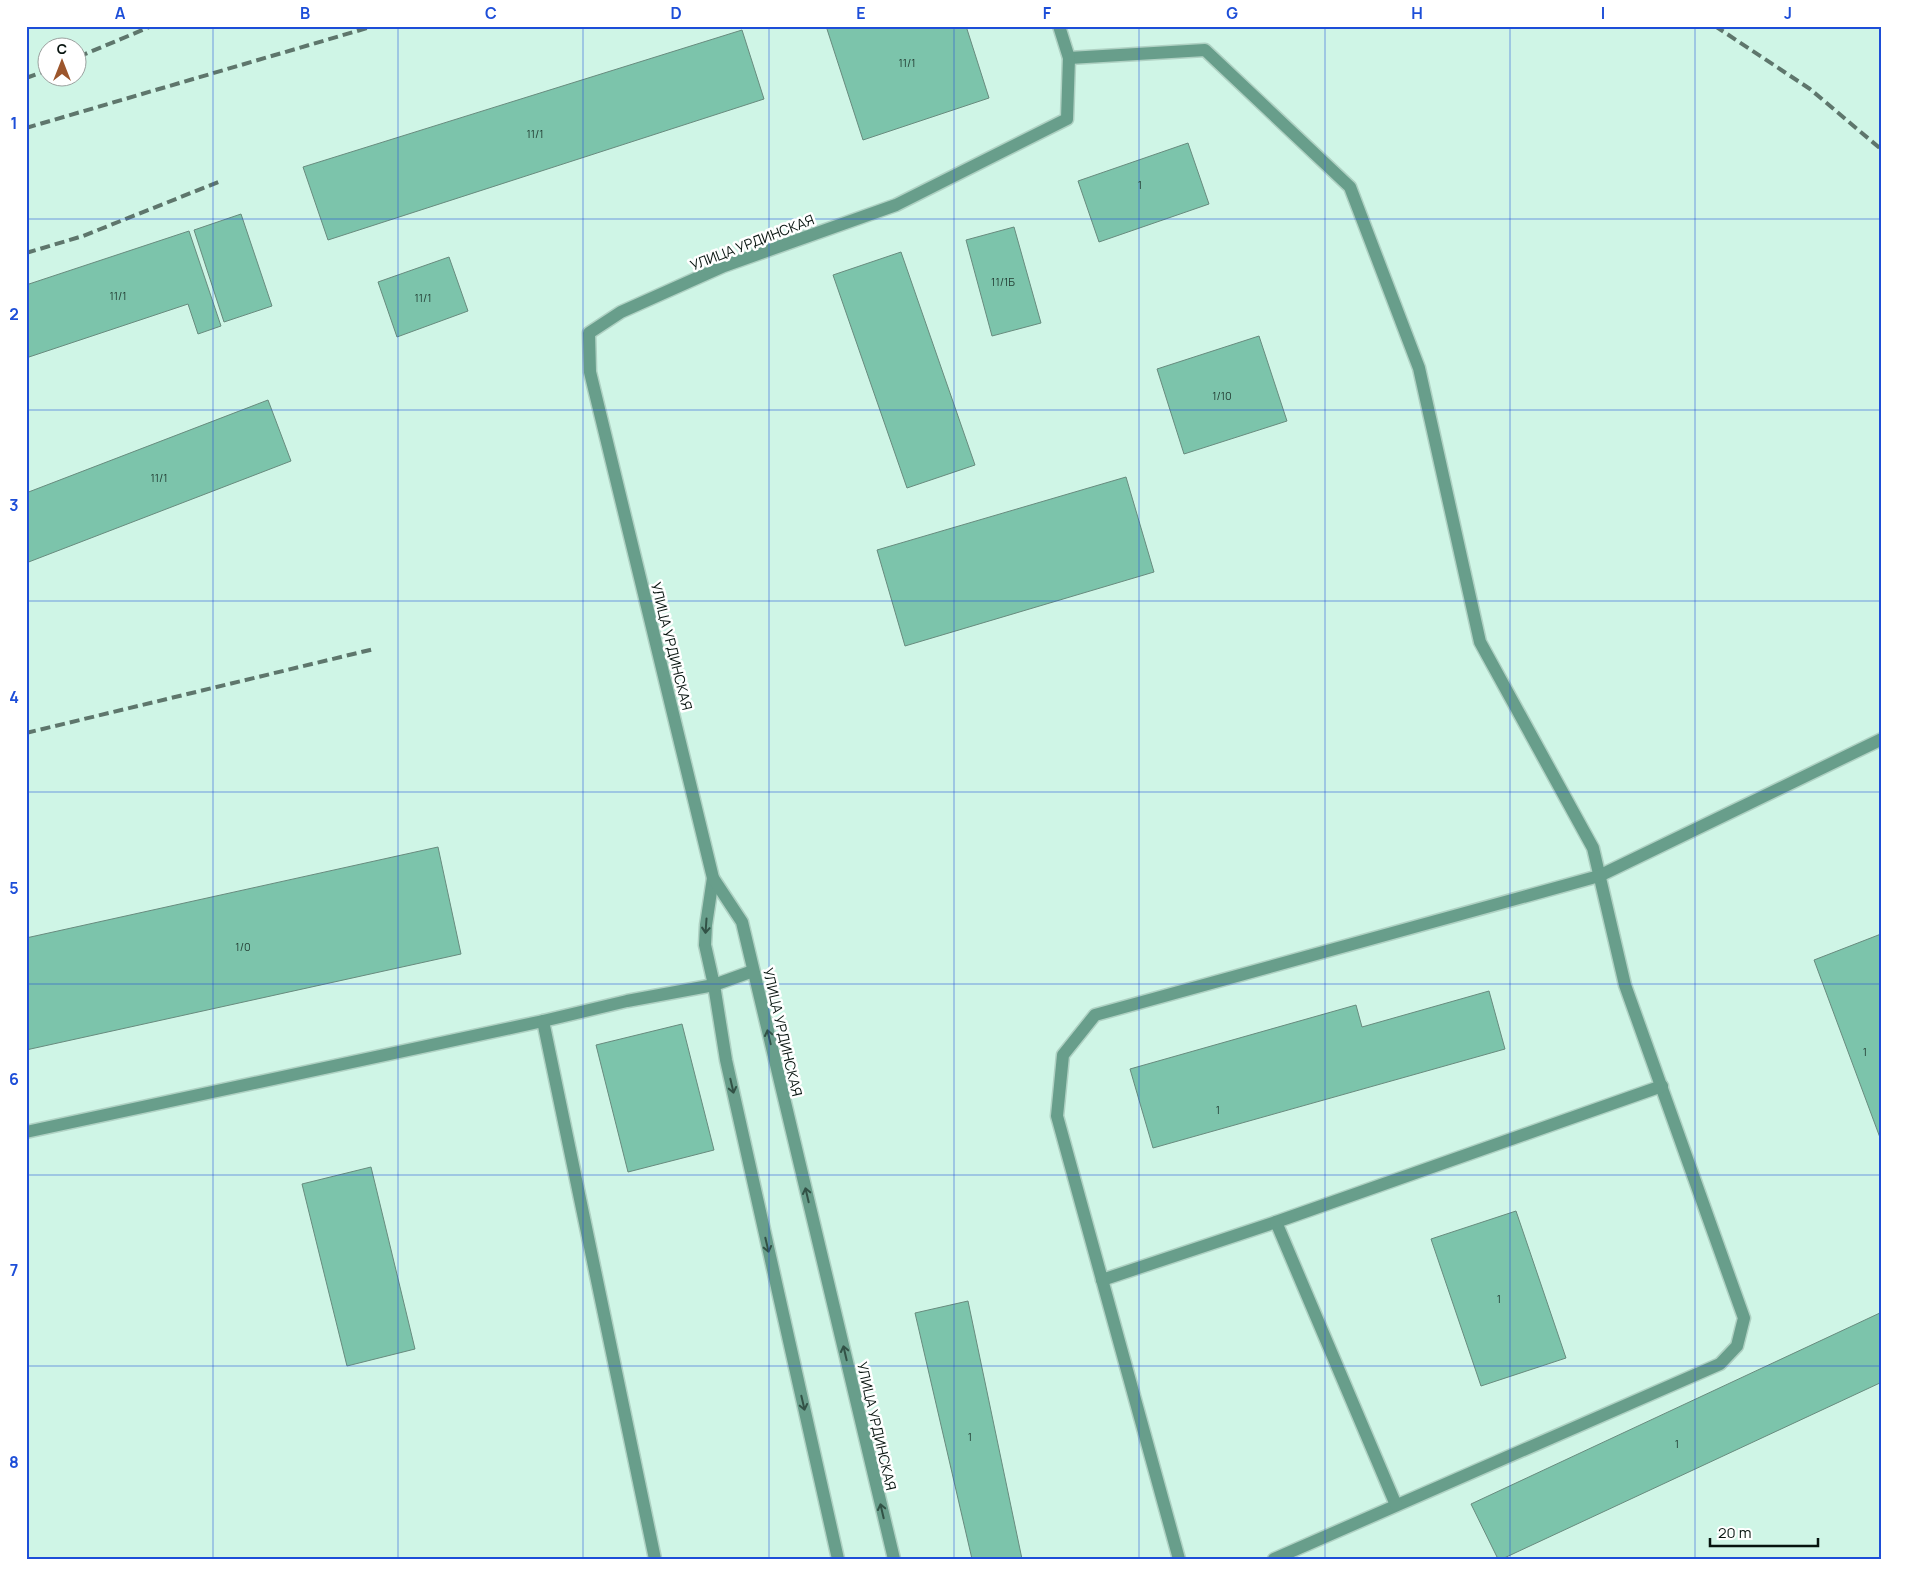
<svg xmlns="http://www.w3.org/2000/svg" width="1908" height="1585" font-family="Manrope,sans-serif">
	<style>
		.building { fill: #7cc4ab; stroke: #688b7e }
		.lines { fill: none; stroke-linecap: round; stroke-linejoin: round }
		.lane-casing { stroke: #afd1c3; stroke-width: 15 }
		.street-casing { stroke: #afd1c3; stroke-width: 15 }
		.lane { stroke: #689e8b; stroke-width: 12 }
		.street { stroke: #689e8b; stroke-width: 12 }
		.rail { stroke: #5e766c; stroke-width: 4; stroke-dasharray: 10 5; stroke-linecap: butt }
		.oneway { stroke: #325246 }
		.grid { fill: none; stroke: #1d4ed8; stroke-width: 1; stroke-opacity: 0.55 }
		.labels { text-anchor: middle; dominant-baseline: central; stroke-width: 5; stroke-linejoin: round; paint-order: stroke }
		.number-label { font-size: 11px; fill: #243f35 }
		.street-label { font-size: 14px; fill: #06130e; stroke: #fff }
		.neatline { fill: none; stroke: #1d4ed8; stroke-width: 2 }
		.grid-label { font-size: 16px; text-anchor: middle; font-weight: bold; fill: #1d4ed8 }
	</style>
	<rect width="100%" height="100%" fill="#cff5e6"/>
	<g class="building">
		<path d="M 826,26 L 966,26 L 989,98 L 863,140 Z"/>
		<path d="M 742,30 L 764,99 L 328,240 L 303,167 Z"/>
		<path d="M 1188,143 L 1209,204 L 1099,242 L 1078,181 Z"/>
		<path d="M 241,214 L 272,306 L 224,322 L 194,230 Z"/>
		<path d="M 1014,227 L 1041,323 L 992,336 L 966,240 Z"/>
		<path d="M 189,231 L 221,326 L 198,334 L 188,304 L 26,358 L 26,285 Z"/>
		<path d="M 901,252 L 975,465 L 907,488 L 833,275 Z"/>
		<path d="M 449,257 L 468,311 L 397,337 L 378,282 Z"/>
		<path d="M 1259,336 L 1287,421 L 1184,454 L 1157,369 Z"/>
		<path d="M 268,400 L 291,461 L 26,563 L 26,493 Z"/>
		<path d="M 1126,477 L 1154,572 L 905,646 L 877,550 Z"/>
		<path d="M 438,847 L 461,954 L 26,1050 L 26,938 Z"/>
		<path d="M 1881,934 L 1882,936 L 1882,1143 L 1814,960 Z"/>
		<path d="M 1489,991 L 1505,1049 L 1153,1148 L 1130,1069 L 1356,1005 L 1362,1027 Z"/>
		<path d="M 682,1024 L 714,1150 L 628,1172 L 596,1045 Z"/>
		<path d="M 371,1167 L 415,1349 L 347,1366 L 302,1184 Z"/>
		<path d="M 1516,1211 L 1566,1358 L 1481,1386 L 1431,1239 Z"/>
		<path d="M 968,1301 L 1022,1559 L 972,1559 L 915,1313 Z"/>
		<path d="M 1882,1312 L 1882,1382 L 1502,1559 L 1498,1559 L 1471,1504 Z"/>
	</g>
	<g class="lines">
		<g class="lane-casing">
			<g id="lane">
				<path d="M 1069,58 L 1205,50 L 1350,187 L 1419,368 L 1480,642 L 1593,848 L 1625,985 L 1744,1318 L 1737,1346 L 1720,1364 L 1274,1559"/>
				<path d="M 26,1132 L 543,1021"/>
				<path d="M 1102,1280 L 1276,1222"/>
				<path d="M 1396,1505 L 1276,1222 L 1662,1086"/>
				<path d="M 655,1559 L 543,1021 L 627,1001 L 714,985 L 753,971"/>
				<path d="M 1179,1559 L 1057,1116 L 1063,1055 L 1095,1015 L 1599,876 L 1882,739"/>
			</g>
		</g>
		<g class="street-casing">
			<g id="street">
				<path d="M 713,878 L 706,925 L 705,945 L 714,985 L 726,1060 L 838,1559"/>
				<path d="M 894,1559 L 742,922 L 713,878 L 590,372 L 589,333 L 621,312 L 724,266 L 896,205 L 1067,119 L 1069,58 L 1059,26"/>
			</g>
		</g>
		<use href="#lane" class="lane"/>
		<use href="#street" class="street"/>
		<g class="rail">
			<path d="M 1715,26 L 1810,89 L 1882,150"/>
			<path d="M 78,57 L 152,26"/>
			<path d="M 26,78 L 48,70"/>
			<path d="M 26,128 L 374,26"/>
			<path d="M 26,253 L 83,236 L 221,181"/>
			<path d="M 26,733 L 374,649"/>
		</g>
	</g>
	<defs><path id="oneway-shaft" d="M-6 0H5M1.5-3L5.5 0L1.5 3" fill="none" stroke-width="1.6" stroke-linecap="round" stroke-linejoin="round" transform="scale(1.25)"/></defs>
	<g class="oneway">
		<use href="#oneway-shaft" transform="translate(706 926) rotate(94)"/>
		<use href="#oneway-shaft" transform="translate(769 1037) rotate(-103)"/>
		<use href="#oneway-shaft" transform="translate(732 1086) rotate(77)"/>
		<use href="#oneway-shaft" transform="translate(807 1195) rotate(-103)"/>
		<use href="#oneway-shaft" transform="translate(767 1245) rotate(77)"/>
		<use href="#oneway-shaft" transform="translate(845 1353) rotate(-103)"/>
		<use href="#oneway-shaft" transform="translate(803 1403) rotate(77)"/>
		<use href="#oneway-shaft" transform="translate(882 1511) rotate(-103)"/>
	</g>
	<path class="grid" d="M 213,26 L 213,1559M 398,26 L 398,1559M 583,26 L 583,1559M 769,26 L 769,1559M 954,26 L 954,1559M 1139,26 L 1139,1559M 1325,26 L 1325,1559M 1510,26 L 1510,1559M 1695,26 L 1695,1559M 26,219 L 1882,219M 26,410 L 1882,410M 26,601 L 1882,601M 26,792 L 1882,792M 26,984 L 1882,984M 26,1175 L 1882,1175M 26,1366 L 1882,1366"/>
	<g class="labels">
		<g class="number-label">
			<text x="907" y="62">11/1</text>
			<text x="535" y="133">11/1</text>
			<text x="1140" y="184">1</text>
			<text x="1003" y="281">11/1Б</text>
			<text x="118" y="295">11/1</text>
			<text x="423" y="297">11/1</text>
			<text x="1222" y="395">1/10</text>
			<text x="159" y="477">11/1</text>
			<text x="243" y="946">1/0</text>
			<text x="1865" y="1051">1</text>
			<text x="1218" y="1109">1</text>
			<text x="1499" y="1298">1</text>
			<text x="970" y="1436">1</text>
			<text x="1677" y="1443">1</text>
		</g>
		<g class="street-label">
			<text transform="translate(752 242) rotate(-21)">УЛИЦА УРДИНСКАЯ</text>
			<text transform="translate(672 646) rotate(76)">УЛИЦА УРДИНСКАЯ</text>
			<text transform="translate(783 1032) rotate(77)">УЛИЦА УРДИНСКАЯ</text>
			<text transform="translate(877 1426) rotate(77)">УЛИЦА УРДИНСКАЯ</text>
		</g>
	</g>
	<rect width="1908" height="1585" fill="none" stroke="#ffffff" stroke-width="55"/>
	<g transform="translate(62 62)"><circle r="24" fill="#ffffff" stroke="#9ba19f"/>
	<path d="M0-4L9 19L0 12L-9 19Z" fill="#9c562c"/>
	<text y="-8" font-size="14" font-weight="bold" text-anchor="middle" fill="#06130e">С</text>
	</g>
	<path d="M1710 1538v8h108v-8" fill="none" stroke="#06130e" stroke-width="2.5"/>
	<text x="1718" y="1538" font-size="15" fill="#06130e" stroke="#ffffff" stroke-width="4" paint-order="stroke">20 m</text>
	<rect x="28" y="28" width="1852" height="1530" class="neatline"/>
	<g class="grid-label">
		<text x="120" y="19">A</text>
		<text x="305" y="19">B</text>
		<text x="491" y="19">C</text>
		<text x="676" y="19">D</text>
		<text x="861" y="19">E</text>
		<text x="1047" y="19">F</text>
		<text x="1232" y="19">G</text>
		<text x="1417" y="19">H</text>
		<text x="1603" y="19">I</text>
		<text x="1788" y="19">J</text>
		<text x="14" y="129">1</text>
		<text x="14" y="320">2</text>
		<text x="14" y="511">3</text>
		<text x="14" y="703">4</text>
		<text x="14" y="894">5</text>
		<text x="14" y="1085">6</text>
		<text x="14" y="1276">7</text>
		<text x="14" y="1468">8</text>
	</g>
</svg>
